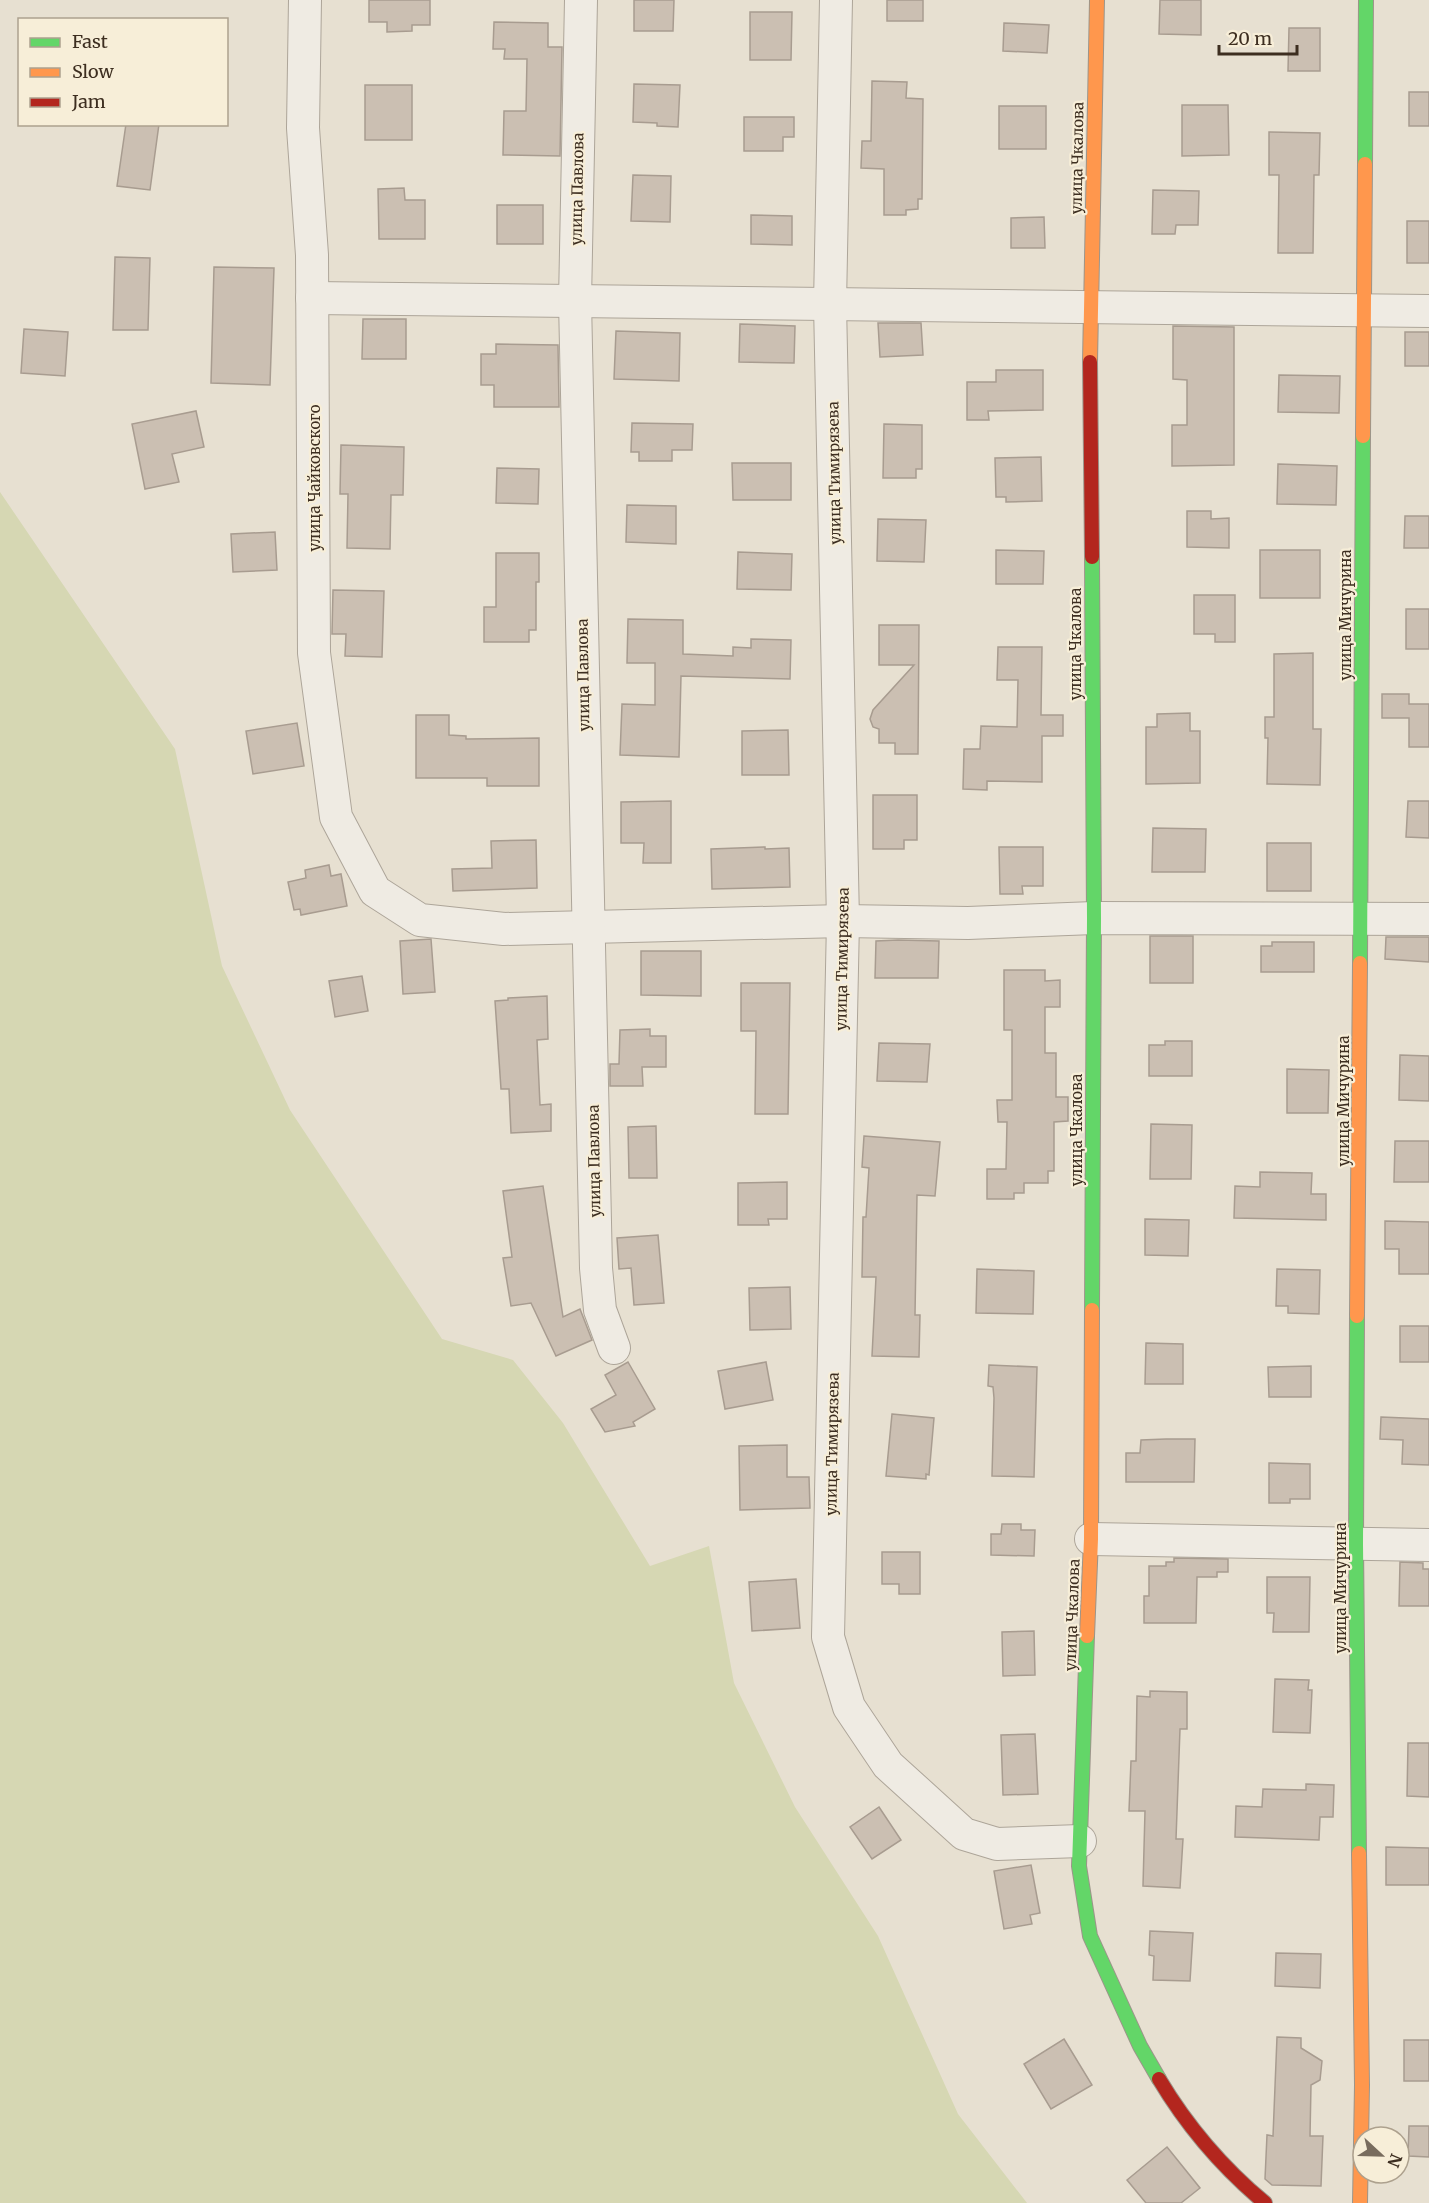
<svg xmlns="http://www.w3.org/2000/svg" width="1429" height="2203" font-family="Merriweather,serif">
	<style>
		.green { fill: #d6d7b3 }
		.building { fill: #cbbfb2; stroke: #a89c90; stroke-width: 1.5 }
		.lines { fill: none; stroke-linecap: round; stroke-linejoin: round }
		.street-casing { stroke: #ada599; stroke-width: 34 }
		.fast-casing { stroke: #9c958a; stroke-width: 16 }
		.slow-casing { stroke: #9c958a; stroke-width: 16 }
		.jam-casing { stroke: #9c958a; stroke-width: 16 }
		.street { stroke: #efebe3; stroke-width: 32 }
		.fast { stroke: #63d668; stroke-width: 14 }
		.slow { stroke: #ff974d; stroke-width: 14 }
		.jam { stroke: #b3261e; stroke-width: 14 }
		.labels { text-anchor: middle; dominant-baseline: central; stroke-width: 4.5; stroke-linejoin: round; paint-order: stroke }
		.street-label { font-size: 15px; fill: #3d2e20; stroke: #f7eed8 }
	</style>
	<rect width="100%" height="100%" fill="#e7e0d1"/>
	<path class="green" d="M 0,492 L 175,749 L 222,966 L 290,1110 L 442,1339 L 513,1360 L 563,1423 L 650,1566 L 709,1546 L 734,1683 L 795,1807 L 878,1936 L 958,2114 L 1027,2203 L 0,2203 Z"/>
	<g class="building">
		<path d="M 369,0 L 430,0 L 430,25 L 412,25 L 412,31 L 387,32 L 387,22 L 369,22 Z"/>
		<path d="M 634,0 L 674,0 L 673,31 L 634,31 Z"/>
		<rect x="887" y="0" width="36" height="21"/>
		<path d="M 1160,0 L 1201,0 L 1201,35 L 1159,34 Z"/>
		<path d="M 750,12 L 792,12 L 791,60 L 750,60 Z"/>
		<path d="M 494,22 L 548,23 L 548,47 L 562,47 L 560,156 L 503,155 L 504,111 L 526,111 L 527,59 L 504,59 L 505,49 L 493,49 Z"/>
		<path d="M 1004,23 L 1049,25 L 1047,53 L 1003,51 Z"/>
		<path d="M 1289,28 L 1320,28 L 1320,71 L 1288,71 Z"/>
		<path d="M 872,81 L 907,82 L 906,98 L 923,99 L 922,199 L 918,199 L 918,209 L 906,210 L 906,215 L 884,215 L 884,169 L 861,168 L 862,141 L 871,141 Z"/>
		<path d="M 634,84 L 680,85 L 678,127 L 657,126 L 657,123 L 633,122 Z"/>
		<rect x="365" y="85" width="47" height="55"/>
		<rect x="1409" y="92" width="20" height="34"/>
		<path d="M 1182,105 L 1228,105 L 1229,155 L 1182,156 Z"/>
		<rect x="999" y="106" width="47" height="43"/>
		<path d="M 744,117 L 794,117 L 794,137 L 783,137 L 783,151 L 744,151 Z"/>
		<path d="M 126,124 L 159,124 L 150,190 L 117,186 Z"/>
		<path d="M 1269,132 L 1320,133 L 1319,175 L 1314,175 L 1313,253 L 1278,253 L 1279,175 L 1269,175 Z"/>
		<path d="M 633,175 L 671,176 L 670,222 L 631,221 Z"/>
		<path d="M 404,188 L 405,200 L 425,200 L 425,239 L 379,239 L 378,189 Z"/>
		<path d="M 1153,190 L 1199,191 L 1198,225 L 1176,225 L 1175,234 L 1152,234 Z"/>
		<rect x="497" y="205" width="46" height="39"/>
		<path d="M 751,215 L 792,216 L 792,245 L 751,244 Z"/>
		<path d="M 1044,217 L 1045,248 L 1011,248 L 1011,218 Z"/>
		<rect x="1407" y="221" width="22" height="42"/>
		<path d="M 115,257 L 150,258 L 148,330 L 113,330 Z"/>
		<path d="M 214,267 L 274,268 L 270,385 L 211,383 Z"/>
		<path d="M 363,319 L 406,319 L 406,359 L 362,359 Z"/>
		<path d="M 878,323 L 921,323 L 923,355 L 880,357 Z"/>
		<path d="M 740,324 L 795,326 L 794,363 L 739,362 Z"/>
		<path d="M 1173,326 L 1234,327 L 1234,465 L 1172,466 L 1172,425 L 1187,425 L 1187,380 L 1173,379 Z"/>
		<path d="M 24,329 L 68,332 L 65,376 L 21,373 Z"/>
		<path d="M 616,331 L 680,333 L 679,381 L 614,379 Z"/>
		<rect x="1405" y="332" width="24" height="34"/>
		<path d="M 496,344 L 558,345 L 559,407 L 494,407 L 494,385 L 481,385 L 481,354 L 496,354 Z"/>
		<path d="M 996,370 L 1043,370 L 1043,410 L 988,411 L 989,420 L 967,420 L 967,382 L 996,382 Z"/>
		<path d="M 1279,375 L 1340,376 L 1339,413 L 1278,412 Z"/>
		<path d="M 196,411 L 204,447 L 172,454 L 179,482 L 145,489 L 132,424 Z"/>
		<path d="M 632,423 L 693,424 L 692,450 L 672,450 L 672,461 L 639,461 L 639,452 L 631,452 Z"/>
		<path d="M 884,424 L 922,425 L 922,469 L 916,469 L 916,478 L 883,478 Z"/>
		<path d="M 341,445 L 404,447 L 403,495 L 391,495 L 390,549 L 347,548 L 348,494 L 340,494 Z"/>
		<path d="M 1041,457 L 1042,501 L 1006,502 L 1006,497 L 996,497 L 995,458 Z"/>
		<path d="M 732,463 L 791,463 L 791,500 L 733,500 Z"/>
		<path d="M 1278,464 L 1337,466 L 1336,505 L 1277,504 Z"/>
		<path d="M 497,468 L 539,469 L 538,504 L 496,503 Z"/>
		<path d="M 627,505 L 676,506 L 676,544 L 626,542 Z"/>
		<path d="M 1187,511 L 1211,511 L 1211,519 L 1229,518 L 1229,548 L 1187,547 Z"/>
		<path d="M 1405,516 L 1429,516 L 1429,548 L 1404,548 Z"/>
		<path d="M 878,519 L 926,520 L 924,562 L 877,561 Z"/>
		<path d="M 275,532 L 277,570 L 233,572 L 231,534 Z"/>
		<path d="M 996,550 L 1044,551 L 1043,584 L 996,584 Z"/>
		<rect x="1260" y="550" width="60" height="48"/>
		<path d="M 738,552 L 792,554 L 791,590 L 737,589 Z"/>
		<path d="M 496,553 L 539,553 L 539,582 L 536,582 L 536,630 L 529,630 L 529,642 L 484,642 L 484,607 L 496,607 Z"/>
		<path d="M 333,590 L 384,591 L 382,657 L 345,656 L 346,634 L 332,634 Z"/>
		<path d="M 1194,595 L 1235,595 L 1235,642 L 1215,642 L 1215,634 L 1194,634 Z"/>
		<rect x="1406" y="609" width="23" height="40"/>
		<path d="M 628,619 L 683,620 L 683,654 L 733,656 L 733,647 L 751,648 L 751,639 L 791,640 L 790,679 L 681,676 L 679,757 L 620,755 L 622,704 L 655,705 L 655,663 L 627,663 Z"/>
		<path d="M 879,625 L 919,625 L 918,754 L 895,754 L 895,743 L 879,743 L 879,729 L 873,727 L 870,719 L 873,710 L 914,665 L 879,665 Z"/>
		<path d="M 998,647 L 1042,647 L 1041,715 L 1063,715 L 1063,736 L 1042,736 L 1042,782 L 987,781 L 987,790 L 963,789 L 964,749 L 980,749 L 981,726 L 1017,727 L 1018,680 L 997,680 Z"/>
		<path d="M 1313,653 L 1313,729 L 1321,729 L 1320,785 L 1267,784 L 1268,738 L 1265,738 L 1265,717 L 1274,717 L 1274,654 Z"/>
		<path d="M 1382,694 L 1409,694 L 1409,704 L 1429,704 L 1429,747 L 1409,747 L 1409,718 L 1382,718 Z"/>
		<path d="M 1190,713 L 1190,731 L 1200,731 L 1200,783 L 1146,784 L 1146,727 L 1157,727 L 1157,714 Z"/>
		<path d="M 416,715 L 449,715 L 449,735 L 466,736 L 466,739 L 539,738 L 539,786 L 487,786 L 487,778 L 416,778 Z"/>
		<path d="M 297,723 L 304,766 L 253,774 L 246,731 Z"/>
		<path d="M 788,730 L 789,775 L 742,775 L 742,731 Z"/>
		<path d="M 873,795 L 917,795 L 917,840 L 904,840 L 904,849 L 873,849 Z"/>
		<path d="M 671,801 L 671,863 L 643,863 L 644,843 L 621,843 L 621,802 Z"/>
		<path d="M 1408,801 L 1429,801 L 1429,838 L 1406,837 Z"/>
		<path d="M 1153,828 L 1206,829 L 1205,872 L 1152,872 Z"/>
		<path d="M 536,840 L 537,888 L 453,891 L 452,869 L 492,868 L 491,841 Z"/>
		<rect x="1267" y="843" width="44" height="48"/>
		<path d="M 765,847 L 765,849 L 789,848 L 790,887 L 712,889 L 711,849 Z"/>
		<path d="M 999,847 L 1043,847 L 1043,886 L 1022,886 L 1023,894 L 1000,894 Z"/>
		<path d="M 329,865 L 331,876 L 341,874 L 347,906 L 301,915 L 300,909 L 294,910 L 288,882 L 306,878 L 305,870 Z"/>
		<rect x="1150" y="936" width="43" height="47"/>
		<path d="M 1386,937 L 1429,937 L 1429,962 L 1385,959 Z"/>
		<path d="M 431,939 L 435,992 L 403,994 L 400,941 Z"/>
		<path d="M 898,940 L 939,941 L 938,978 L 875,978 L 876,941 Z"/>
		<path d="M 1272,942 L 1314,942 L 1314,972 L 1261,972 L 1261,946 L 1272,946 Z"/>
		<path d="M 641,951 L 701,951 L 701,996 L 641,995 Z"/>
		<path d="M 1004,970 L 1045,970 L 1045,981 L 1060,980 L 1060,1007 L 1045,1007 L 1045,1053 L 1056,1053 L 1056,1097 L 1068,1097 L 1068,1121 L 1054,1122 L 1054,1171 L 1048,1171 L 1048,1183 L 1024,1183 L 1024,1193 L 1014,1193 L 1014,1199 L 987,1199 L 987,1169 L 1006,1169 L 1007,1122 L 998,1122 L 997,1100 L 1012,1100 L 1012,1030 L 1004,1030 Z"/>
		<path d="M 362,976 L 368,1011 L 335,1017 L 329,981 Z"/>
		<path d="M 741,983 L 790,983 L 788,1114 L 755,1114 L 756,1031 L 741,1031 Z"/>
		<path d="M 547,996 L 548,1039 L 537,1040 L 540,1105 L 551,1104 L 551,1131 L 511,1133 L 509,1089 L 501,1089 L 495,1001 L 508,1000 L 508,998 Z"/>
		<path d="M 650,1029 L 650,1036 L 666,1036 L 666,1067 L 642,1067 L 643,1086 L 610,1086 L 610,1064 L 619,1064 L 620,1030 Z"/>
		<path d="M 1165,1041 L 1192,1041 L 1192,1076 L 1149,1076 L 1149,1045 L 1165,1045 Z"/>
		<path d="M 879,1043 L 930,1044 L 927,1082 L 877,1081 Z"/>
		<path d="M 1400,1055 L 1429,1056 L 1429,1101 L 1399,1100 Z"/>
		<path d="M 1287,1069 L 1329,1070 L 1328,1113 L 1287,1113 Z"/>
		<path d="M 1151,1124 L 1192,1125 L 1191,1179 L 1150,1179 Z"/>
		<path d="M 656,1126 L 657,1178 L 629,1178 L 628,1127 Z"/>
		<path d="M 864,1136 L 940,1142 L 935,1196 L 917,1195 L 915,1315 L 920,1315 L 919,1357 L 872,1356 L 876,1277 L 862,1277 L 863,1217 L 866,1217 L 869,1168 L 862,1167 Z"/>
		<path d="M 1395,1141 L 1429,1141 L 1429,1182 L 1394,1182 Z"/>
		<path d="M 1260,1172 L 1312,1173 L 1311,1194 L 1326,1194 L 1326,1220 L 1234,1218 L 1235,1186 L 1260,1187 Z"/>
		<path d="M 787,1182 L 787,1219 L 768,1219 L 769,1225 L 738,1225 L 738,1183 Z"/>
		<path d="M 543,1186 L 563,1317 L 580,1309 L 592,1340 L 556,1356 L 531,1303 L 511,1306 L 503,1258 L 512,1257 L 503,1191 Z"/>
		<path d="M 1145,1219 L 1189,1220 L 1188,1256 L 1145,1255 Z"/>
		<path d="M 1385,1221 L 1429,1222 L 1429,1274 L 1399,1274 L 1399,1249 L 1385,1249 Z"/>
		<path d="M 658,1235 L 664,1303 L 634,1305 L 631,1268 L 619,1269 L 617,1238 Z"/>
		<path d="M 977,1269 L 1034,1271 L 1033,1314 L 976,1313 Z"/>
		<path d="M 1277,1269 L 1320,1270 L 1319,1314 L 1288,1313 L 1288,1306 L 1276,1306 Z"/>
		<path d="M 790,1287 L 791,1329 L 750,1330 L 749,1288 Z"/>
		<rect x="1400" y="1326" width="29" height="36"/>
		<path d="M 1146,1343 L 1183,1344 L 1183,1384 L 1145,1384 Z"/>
		<path d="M 628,1362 L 655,1409 L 633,1422 L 635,1426 L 605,1432 L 591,1409 L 616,1395 L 605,1375 Z"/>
		<path d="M 766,1362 L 773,1400 L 725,1409 L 718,1371 Z"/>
		<path d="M 989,1365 L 1037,1367 L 1034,1477 L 992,1476 L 994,1398 L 993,1387 L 988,1386 Z"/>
		<path d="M 1311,1366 L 1311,1397 L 1269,1397 L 1268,1367 Z"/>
		<path d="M 892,1414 L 934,1418 L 929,1475 L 926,1474 L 926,1479 L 886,1476 Z"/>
		<path d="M 1381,1417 L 1429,1419 L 1429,1465 L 1402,1464 L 1403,1440 L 1380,1439 Z"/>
		<path d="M 1166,1439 L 1195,1439 L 1194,1482 L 1126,1482 L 1126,1453 L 1140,1453 L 1141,1440 Z"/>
		<path d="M 787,1445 L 787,1477 L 809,1477 L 810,1508 L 740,1510 L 739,1446 Z"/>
		<path d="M 1269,1463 L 1310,1464 L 1310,1499 L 1290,1499 L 1290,1503 L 1269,1503 Z"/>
		<path d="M 1002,1524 L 1021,1524 L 1021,1530 L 1035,1530 L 1034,1556 L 991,1555 L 991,1534 L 1001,1534 Z"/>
		<path d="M 882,1552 L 920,1552 L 920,1594 L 899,1594 L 899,1584 L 882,1584 Z"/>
		<path d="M 1174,1558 L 1228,1559 L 1228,1572 L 1217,1572 L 1217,1577 L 1197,1577 L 1196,1623 L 1144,1623 L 1144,1596 L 1149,1596 L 1149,1566 L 1166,1566 L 1166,1562 L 1174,1562 Z"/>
		<path d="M 1400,1562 L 1423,1563 L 1423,1569 L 1429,1569 L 1429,1606 L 1399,1606 Z"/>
		<path d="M 1267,1577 L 1310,1577 L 1309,1632 L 1273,1632 L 1274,1613 L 1267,1613 Z"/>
		<path d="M 796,1579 L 800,1628 L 752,1631 L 749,1582 Z"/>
		<path d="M 1034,1631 L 1035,1675 L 1003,1676 L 1002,1632 Z"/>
		<path d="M 1275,1679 L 1309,1680 L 1308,1690 L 1312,1690 L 1310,1733 L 1273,1732 Z"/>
		<path d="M 1150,1691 L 1187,1692 L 1187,1729 L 1180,1729 L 1176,1839 L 1183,1839 L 1180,1888 L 1143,1886 L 1145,1811 L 1129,1811 L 1131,1761 L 1136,1761 L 1137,1696 L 1150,1697 Z"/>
		<path d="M 1035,1734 L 1038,1794 L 1003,1795 L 1001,1735 Z"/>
		<path d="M 1408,1743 L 1429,1743 L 1429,1797 L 1407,1796 Z"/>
		<path d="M 1306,1784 L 1334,1785 L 1333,1817 L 1320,1817 L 1319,1840 L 1235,1837 L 1236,1806 L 1262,1807 L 1263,1789 L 1306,1790 Z"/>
		<path d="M 879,1807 L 901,1840 L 872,1859 L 850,1827 Z"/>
		<path d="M 1386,1847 L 1429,1848 L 1429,1885 L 1386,1885 Z"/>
		<path d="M 1031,1865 L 1040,1913 L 1030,1915 L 1032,1924 L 1004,1929 L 994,1871 Z"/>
		<path d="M 1150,1931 L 1193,1933 L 1190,1981 L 1153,1980 L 1154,1956 L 1149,1955 Z"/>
		<path d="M 1276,1953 L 1321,1954 L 1320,1988 L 1275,1986 Z"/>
		<path d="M 1277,2037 L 1301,2038 L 1301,2048 L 1322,2061 L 1320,2080 L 1311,2085 L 1310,2136 L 1323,2136 L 1321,2186 L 1272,2185 L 1265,2179 L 1267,2135 L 1273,2136 Z"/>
		<path d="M 1064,2039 L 1092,2085 L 1051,2109 L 1024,2064 Z"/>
		<rect x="1404" y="2040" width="25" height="41"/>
		<path d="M 1409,2126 L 1429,2126 L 1429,2157 L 1408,2156 Z"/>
		<path d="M 1167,2147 L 1200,2188 L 1181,2203 L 1146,2203 L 1127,2180 Z"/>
	</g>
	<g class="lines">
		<g class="street-casing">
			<g id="street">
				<path d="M 305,0 L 303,128 L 312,255 L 314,653 L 336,817 L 375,891 L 420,920 L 504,929 L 843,921 L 968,923 L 1094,918 L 1429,919"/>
				<path d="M 581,0 L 575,301 L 596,1268 L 600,1310 L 614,1348"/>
				<path d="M 836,0 L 830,304 L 843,921 L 828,1637 L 849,1707 L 888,1765 L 964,1834 L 997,1844 L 1080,1841"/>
				<path d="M 312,298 L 1429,311"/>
				<path d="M 1091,1539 L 1429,1545"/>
			</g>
		</g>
		<g class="fast-casing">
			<g id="fast">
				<path d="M 1365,164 L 1366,0"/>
				<path d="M 1092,557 L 1094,918 L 1092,1310"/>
				<path d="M 1360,963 L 1363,436"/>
				<path d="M 1357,1316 L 1356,1544 L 1359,1853"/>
				<path d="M 1087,1636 L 1079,1866 L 1090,1936 L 1140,2046 L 1159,2079"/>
			</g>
		</g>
		<g class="slow-casing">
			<g id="slow">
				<path d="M 1090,362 L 1097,0"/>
				<path d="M 1363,436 L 1365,164"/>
				<path d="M 1357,1316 L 1360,963"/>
				<path d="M 1087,1636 L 1091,1539 L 1092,1310"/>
				<path d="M 1359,1853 L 1362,2085 L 1360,2203"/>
			</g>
		</g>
		<g class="jam-casing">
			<g id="jam">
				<path d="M 1090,362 L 1092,557"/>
				<path d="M 1159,2079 C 1187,2126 1223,2168 1265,2203"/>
			</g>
		</g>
		<use href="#street" class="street"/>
		<use href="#fast" class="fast"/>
		<use href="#slow" class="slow"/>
		<use href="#jam" class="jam"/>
	</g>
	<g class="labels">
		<g class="street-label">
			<text transform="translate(1077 158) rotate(-89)">улица Чкалова</text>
			<text transform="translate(577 189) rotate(-89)">улица Павлова</text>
			<text transform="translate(834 473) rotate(-91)">улица Тимирязева</text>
			<text transform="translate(314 478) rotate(-90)">улица Чайковского</text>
			<text transform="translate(1345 615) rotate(-90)">улица Мичурина</text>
			<text transform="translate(1075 644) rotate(-90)">улица Чкалова</text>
			<text transform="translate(583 675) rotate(-91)">улица Павлова</text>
			<text transform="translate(842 959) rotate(-89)">улица Тимирязева</text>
			<text transform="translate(1343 1101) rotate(-90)">улица Мичурина</text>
			<text transform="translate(1076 1130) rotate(-90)">улица Чкалова</text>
			<text transform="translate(594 1161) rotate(-91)">улица Павлова</text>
			<text transform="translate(832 1444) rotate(-89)">улица Тимирязева</text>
			<text transform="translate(1340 1588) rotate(-90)">улица Мичурина</text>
			<text transform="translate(1072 1615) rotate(-88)">улица Чкалова</text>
		</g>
	</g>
	<rect x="18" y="18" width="210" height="108" fill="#f7eed8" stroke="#ada18e" stroke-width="1.5"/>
	<rect x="30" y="38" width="30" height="9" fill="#63d668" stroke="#ada18e" stroke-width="1.5"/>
	<text x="72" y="48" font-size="18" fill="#3d2e20">Fast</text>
	<rect x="30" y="68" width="30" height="9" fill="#ff974d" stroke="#ada18e" stroke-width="1.5"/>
	<text x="72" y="78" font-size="18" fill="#3d2e20">Slow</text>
	<rect x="30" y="98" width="30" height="9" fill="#b3261e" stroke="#ada18e" stroke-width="1.5"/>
	<text x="72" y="108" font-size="18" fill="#3d2e20">Jam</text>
	<g transform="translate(1381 2155) rotate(112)"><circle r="28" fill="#f7eed8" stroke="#ada18e" stroke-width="1.5"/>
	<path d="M0-4.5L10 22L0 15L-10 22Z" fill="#786c5e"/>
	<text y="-9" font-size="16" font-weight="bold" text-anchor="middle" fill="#3d2e20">N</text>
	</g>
	<path d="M1219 45v9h78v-9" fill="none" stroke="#3d2e20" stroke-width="3"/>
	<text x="1228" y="45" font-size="18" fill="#3d2e20" stroke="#f7eed8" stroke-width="4.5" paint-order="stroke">20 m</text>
</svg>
